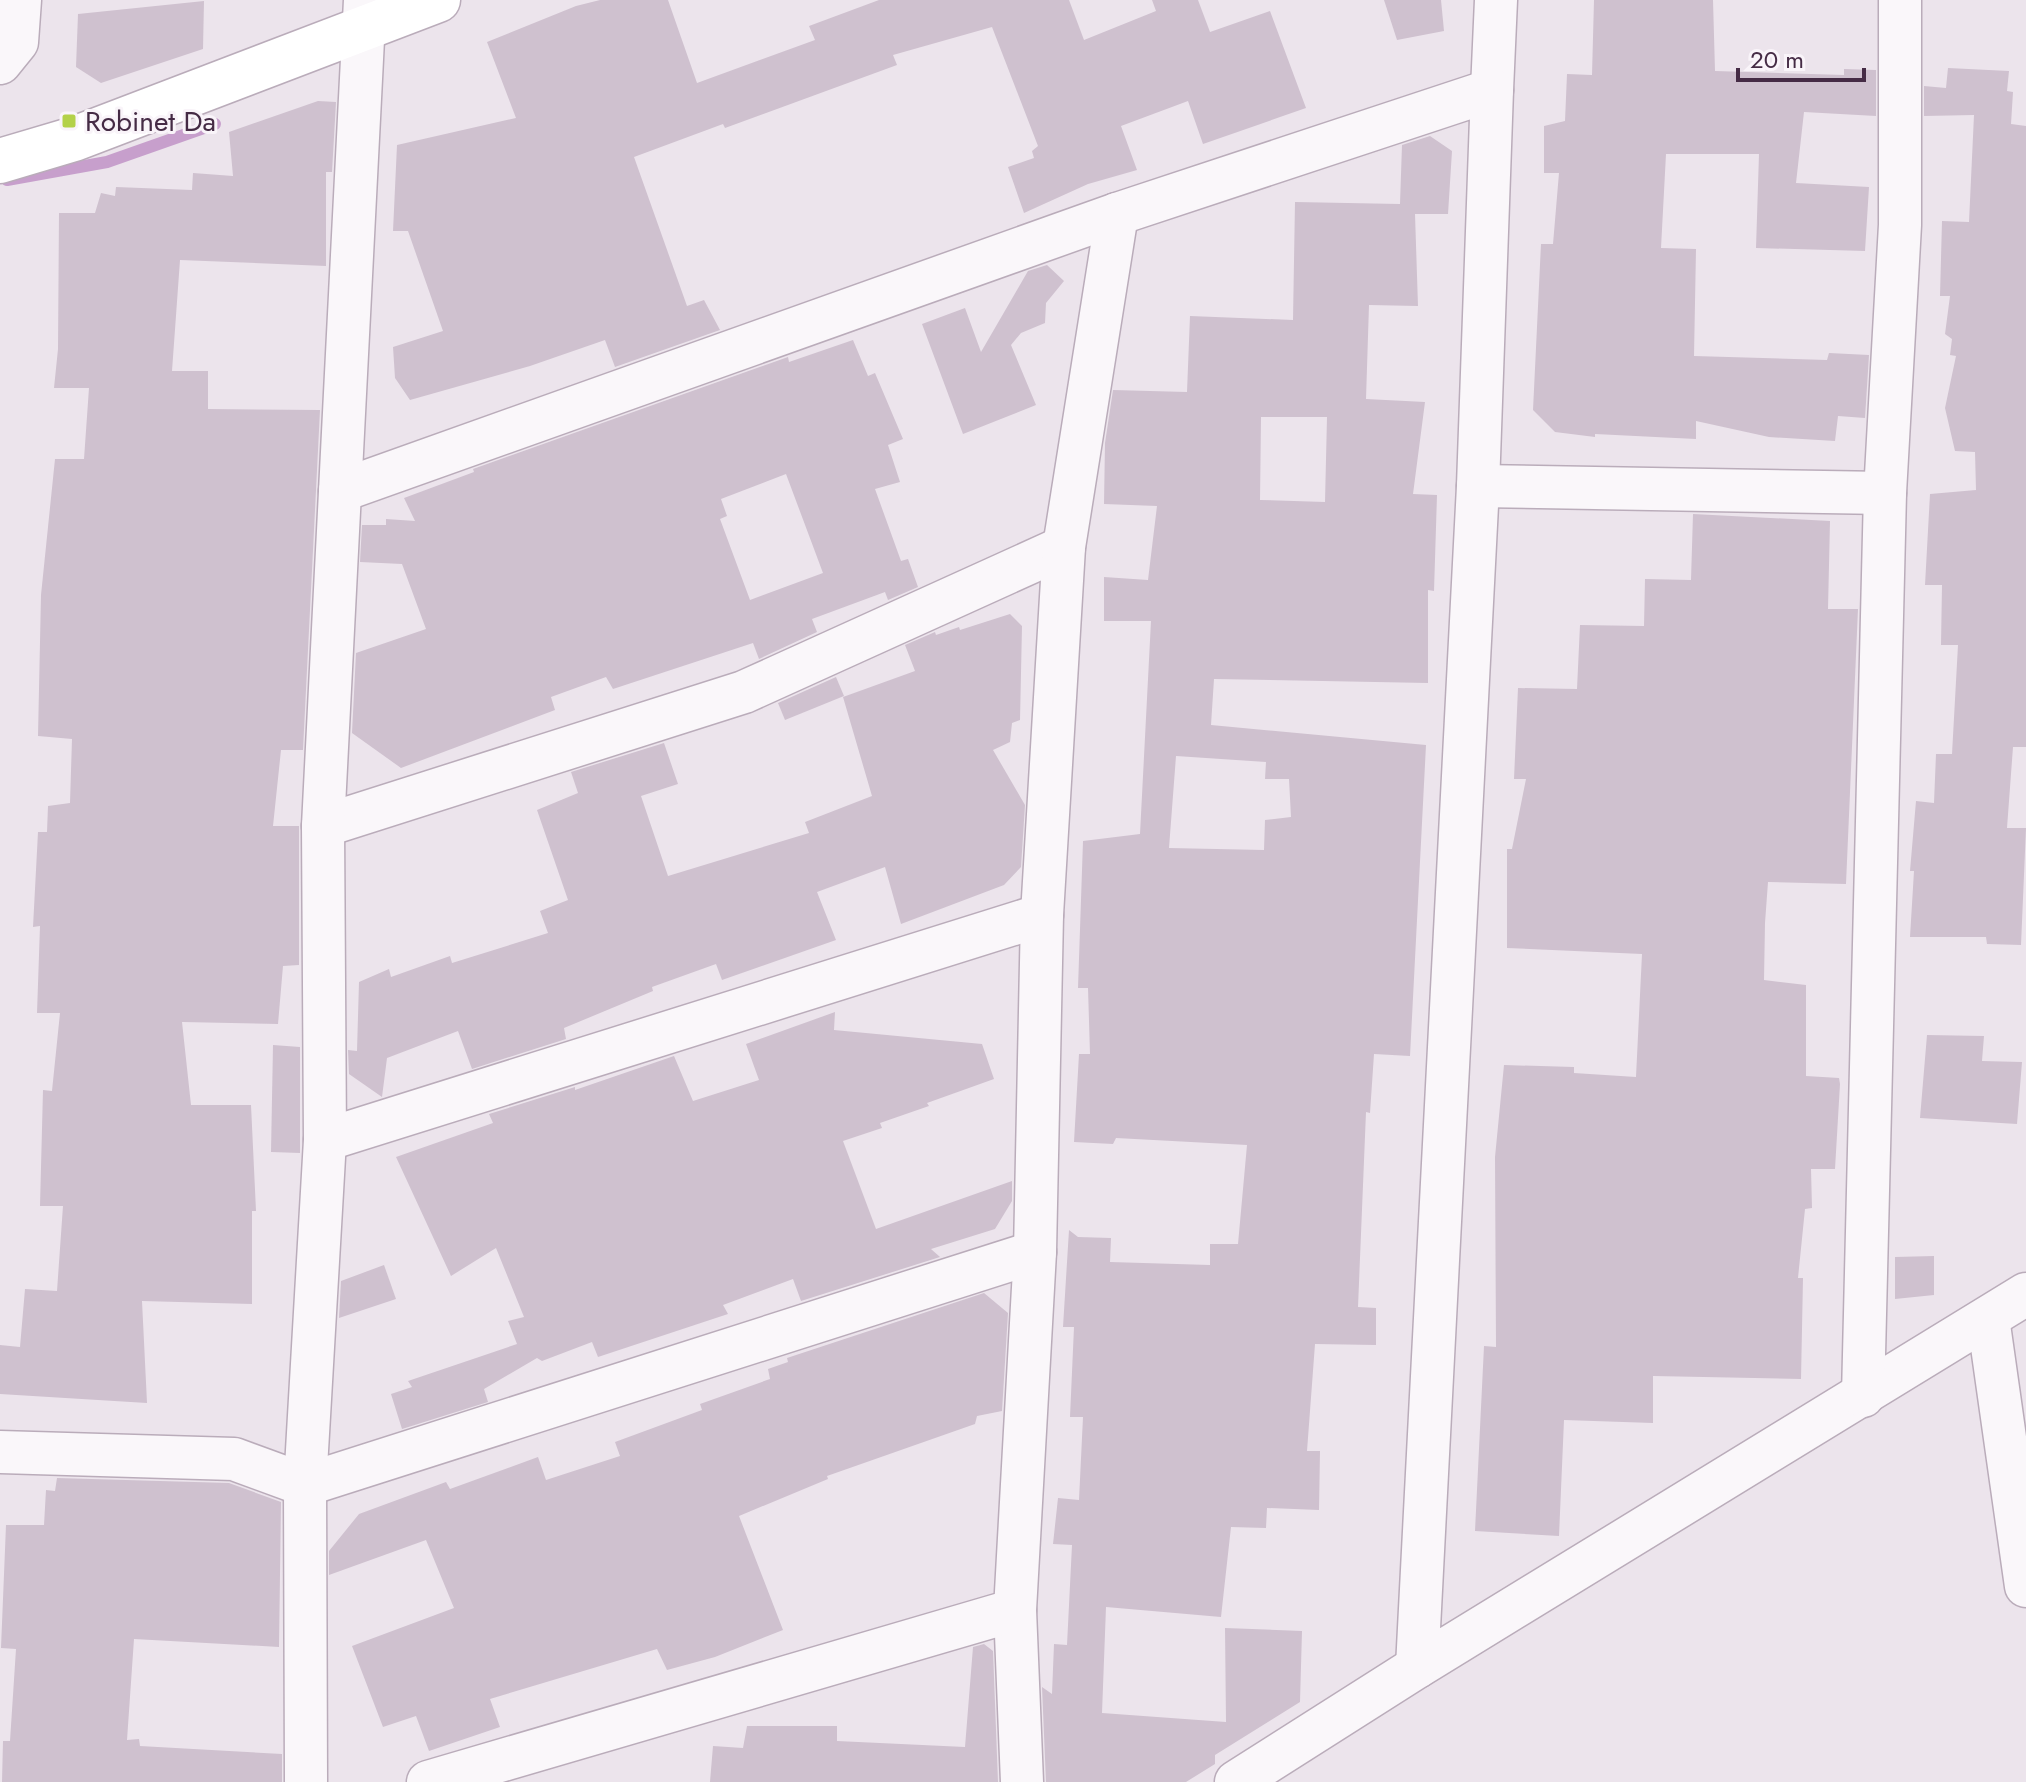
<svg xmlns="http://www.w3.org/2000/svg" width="2026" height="1782" font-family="Jost,sans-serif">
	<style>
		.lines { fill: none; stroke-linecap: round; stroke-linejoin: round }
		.stream { stroke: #c79fcc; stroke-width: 12 }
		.building { fill: #cfc1cf; fill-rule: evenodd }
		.street-casing { stroke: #baacba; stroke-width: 45 }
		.secondary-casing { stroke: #baacba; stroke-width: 47 }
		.street { stroke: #faf7fa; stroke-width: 42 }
		.secondary { stroke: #fff; stroke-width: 44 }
		.poi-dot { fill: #b3d149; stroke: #f9f4f9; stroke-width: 3 }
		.labels { text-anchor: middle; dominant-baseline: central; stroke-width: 6; stroke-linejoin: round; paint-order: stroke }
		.poi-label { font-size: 28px; fill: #452b45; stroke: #f9f4f9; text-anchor: start }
	</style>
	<rect width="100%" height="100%" fill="#ece4ec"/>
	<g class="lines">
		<path class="stream" d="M 7,180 L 107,162 L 215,124"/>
	</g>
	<g class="building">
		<path d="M 600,0 L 668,0 L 697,83 L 815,40 L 809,26 L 879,0 L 1069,0 L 1084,40 L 1156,11 L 1152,0 L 1198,0 L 1210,32 L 1270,11 L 1306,108 L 1203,144 L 1188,101 L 1121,126 L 1137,170 L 1088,184 L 1024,213 L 1008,167 L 1034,158 L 1032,151 L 1038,146 L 992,27 L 893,55 L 897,65 L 725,128 L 723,124 L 634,157 L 687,306 L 704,300 L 720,330 L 615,367 L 605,340 L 530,366 L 410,400 L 395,378 L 393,347 L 443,331 L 408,231 L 393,231 L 397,145 L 516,118 L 487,42 L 576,6 Z"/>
		<path d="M 1384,0 L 1441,0 L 1444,31 L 1397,40 Z"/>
		<path d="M 1594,0 L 1713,0 L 1715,71 L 1844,75 L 1844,69 L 1876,70 L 1876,116 L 1804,112 L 1796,183 L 1869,187 L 1865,251 L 1756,248 L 1759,154 L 1666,154 L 1661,248 L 1696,249 L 1694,356 L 1827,360 L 1829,353 L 1869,355 L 1865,418 L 1838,416 L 1835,441 L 1769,437 L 1696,421 L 1696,439 L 1595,434 L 1595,437 L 1555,432 L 1533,410 L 1541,244 L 1553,244 L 1559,173 L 1544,173 L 1544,126 L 1565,121 L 1567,74 L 1592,75 Z"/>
		<path d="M 204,1 L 203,49 L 101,83 L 76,67 L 78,14 Z"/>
		<path d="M 1948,68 L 2009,71 L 2007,91 L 2013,92 L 2011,124 L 2026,126 L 2026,747 L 2013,747 L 2007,828 L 2026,828 L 2021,945 L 1987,944 L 1986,937 L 1910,937 L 1914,871 L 1910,871 L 1916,801 L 1934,803 L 1936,754 L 1952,754 L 1958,645 L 1941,645 L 1942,585 L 1925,585 L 1930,494 L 1976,490 L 1975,452 L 1955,451 L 1945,408 L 1956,356 L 1950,355 L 1952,339 L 1945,334 L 1950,296 L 1940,296 L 1942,221 L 1969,222 L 1974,115 L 1924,116 L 1924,86 L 1946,88 Z"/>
		<path d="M 318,101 L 336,102 L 332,172 L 326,172 L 326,266 L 180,260 L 172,371 L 208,371 L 208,409 L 320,410 L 303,750 L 281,750 L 273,826 L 299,826 L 299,965 L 283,966 L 278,1024 L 182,1022 L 191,1105 L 251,1105 L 256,1211 L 252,1211 L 252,1304 L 142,1301 L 147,1403 L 0,1394 L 0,1345 L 20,1347 L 25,1289 L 57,1291 L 63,1206 L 40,1206 L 43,1090 L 52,1091 L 60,1013 L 37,1013 L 40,926 L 33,927 L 38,832 L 47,832 L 48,806 L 70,803 L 72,739 L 38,736 L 41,595 L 55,459 L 84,459 L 89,388 L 54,388 L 58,349 L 59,213 L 95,213 L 101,193 L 115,196 L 116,187 L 192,190 L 193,173 L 233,176 L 229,132 Z"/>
		<path d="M 1430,136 L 1452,151 L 1448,214 L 1415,214 L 1418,306 L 1369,305 L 1366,399 L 1425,402 L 1413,494 L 1437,495 L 1434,591 L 1428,590 L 1428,683 L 1214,679 L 1211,725 L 1426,745 L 1410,1056 L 1374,1054 L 1370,1113 L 1366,1112 L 1358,1307 L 1376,1308 L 1376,1345 L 1315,1344 L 1307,1451 L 1320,1451 L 1319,1510 L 1267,1508 L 1266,1528 L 1231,1527 L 1221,1617 L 1106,1607 L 1102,1713 L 1226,1722 L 1225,1628 L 1302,1631 L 1300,1702 L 1215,1755 L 1215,1764 L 1186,1782 L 1046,1782 L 1042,1687 L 1052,1694 L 1054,1644 L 1067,1645 L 1072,1545 L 1053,1544 L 1058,1498 L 1079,1500 L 1083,1417 L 1070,1417 L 1074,1327 L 1063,1327 L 1069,1230 L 1078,1237 L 1111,1238 L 1110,1262 L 1210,1265 L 1210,1244 L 1238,1244 L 1247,1145 L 1116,1138 L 1113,1144 L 1074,1142 L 1079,1054 L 1090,1054 L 1088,988 L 1078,988 L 1083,841 L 1140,834 L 1151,621 L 1104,621 L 1104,577 L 1148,580 L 1157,506 L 1104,504 L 1105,443 L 1113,390 L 1187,392 L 1190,316 L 1293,320 L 1295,202 L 1400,204 L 1402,145 ZM 1261,417 L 1327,417 L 1325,502 L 1260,500 ZM 1176,756 L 1266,762 L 1265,779 L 1289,779 L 1291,817 L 1265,820 L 1264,850 L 1169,848 Z"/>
		<path d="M 1047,265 L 1064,281 L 1046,303 L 1045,323 L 1021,333 L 1011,345 L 1036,405 L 963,434 L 922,324 L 965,308 L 981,352 L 1028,271 Z"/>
		<path d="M 853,340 L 868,376 L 875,373 L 903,439 L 888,445 L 900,482 L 875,489 L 901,561 L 908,559 L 918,587 L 888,600 L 885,592 L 812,619 L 817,632 L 759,659 L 753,643 L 613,689 L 606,677 L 551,697 L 555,710 L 401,768 L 352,733 L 356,653 L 426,629 L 402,564 L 360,562 L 362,525 L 386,525 L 386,519 L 415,521 L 404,498 L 474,472 L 473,469 L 788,357 L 789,362 ZM 786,474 L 823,573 L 750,600 L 720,519 L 727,516 L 721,499 Z"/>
		<path d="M 1693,514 L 1830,521 L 1828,609 L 1858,609 L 1846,884 L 1768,882 L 1765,923 L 1764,980 L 1806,985 L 1806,1076 L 1839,1078 L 1840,1084 L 1835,1169 L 1811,1169 L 1812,1208 L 1805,1209 L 1798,1278 L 1803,1278 L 1801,1379 L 1653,1376 L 1653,1423 L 1564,1420 L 1559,1536 L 1475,1531 L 1484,1346 L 1496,1347 L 1495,1157 L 1504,1065 L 1574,1067 L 1574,1073 L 1636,1077 L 1642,954 L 1507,948 L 1507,849 L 1512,849 L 1526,779 L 1514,779 L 1518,688 L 1577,689 L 1580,625 L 1644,626 L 1645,579 L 1691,580 Z"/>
		<path d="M 1010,614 L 1022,626 L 1020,720 L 1012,723 L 1010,742 L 993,750 L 1025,805 L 1021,867 L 1004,885 L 901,924 L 885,867 L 817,892 L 836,940 L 722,980 L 716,964 L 652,987 L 653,991 L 564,1028 L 566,1039 L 472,1069 L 458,1031 L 387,1058 L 382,1097 L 349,1074 L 348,1050 L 357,1051 L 359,982 L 389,969 L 391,977 L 450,956 L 452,963 L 548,933 L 540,911 L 568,900 L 537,810 L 578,793 L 571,772 L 664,743 L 678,784 L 641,796 L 668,876 L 809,833 L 805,822 L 872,796 L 843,697 L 915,671 L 905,645 L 935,632 L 936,635 L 959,627 L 960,630 Z"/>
		<path d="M 836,677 L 844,696 L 785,720 L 778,703 Z"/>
		<path d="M 835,1012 L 834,1030 L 982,1044 L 994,1079 L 927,1103 L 929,1106 L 880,1123 L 882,1128 L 843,1141 L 876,1229 L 1012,1181 L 1012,1201 L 995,1229 L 931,1249 L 940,1257 L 801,1301 L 793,1279 L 723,1305 L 728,1314 L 598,1357 L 592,1342 L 542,1361 L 537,1358 L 484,1389 L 488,1402 L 402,1429 L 391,1394 L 412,1387 L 408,1381 L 517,1344 L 508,1321 L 524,1317 L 496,1248 L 451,1276 L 396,1157 L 493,1123 L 489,1114 L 575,1087 L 575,1090 L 674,1056 L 693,1101 L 759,1080 L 746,1044 Z"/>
		<path d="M 1927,1035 L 1984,1036 L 1982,1061 L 2022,1062 L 2017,1124 L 1920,1118 Z"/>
		<path d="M 273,1045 L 300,1047 L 300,1153 L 271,1152 Z"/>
		<path d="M 1934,1256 L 1934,1295 L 1895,1299 L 1895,1257 Z"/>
		<path d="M 384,1265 L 396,1299 L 339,1318 L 341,1281 Z"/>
		<path d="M 984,1293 L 1008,1313 L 1002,1411 L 977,1416 L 975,1424 L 827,1476 L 828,1479 L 739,1516 L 783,1630 L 715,1657 L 667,1670 L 657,1649 L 490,1699 L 500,1727 L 429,1751 L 416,1716 L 383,1727 L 352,1646 L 454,1608 L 426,1540 L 329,1575 L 329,1551 L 359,1514 L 446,1482 L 450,1489 L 538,1457 L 546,1480 L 620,1456 L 615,1442 L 702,1410 L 700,1404 L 770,1379 L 768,1369 L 788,1362 L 787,1358 Z"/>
		<path d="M 57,1478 L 229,1483 L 281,1502 L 279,1647 L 134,1639 L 127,1740 L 139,1739 L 140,1746 L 282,1754 L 282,1782 L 2,1782 L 3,1741 L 10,1741 L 16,1649 L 1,1648 L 6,1525 L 44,1525 L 46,1490 L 55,1491 Z"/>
		<path d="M 984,1644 L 993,1651 L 998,1782 L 710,1782 L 713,1746 L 743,1748 L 747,1726 L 837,1726 L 837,1741 L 965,1747 L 973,1647 Z"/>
	</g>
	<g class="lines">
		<g class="street-casing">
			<g id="street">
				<path d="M 0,63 L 17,42 L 20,0"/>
				<path d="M 1492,90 L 1496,0"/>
				<path d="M 1478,486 L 1885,493"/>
				<path d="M 340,491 L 1117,214 L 1492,90 L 1478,486 L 1417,1667 L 2026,1294"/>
				<path d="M 323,826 L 744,692 L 1064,547"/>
				<path d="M 325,1140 L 1042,915"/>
				<path d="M 1988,1318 L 2026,1586"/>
				<path d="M 1863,1396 L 1885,493 L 1900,225 L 1900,0"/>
				<path d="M 0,1452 L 234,1459 L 305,1485 L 1035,1252"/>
				<path d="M 1015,1610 L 1022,1782"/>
				<path d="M 306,1782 L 305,1485 L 325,1140 L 323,826 L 365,0"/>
				<path d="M 428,1782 L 1015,1610 L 1035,1252 L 1042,915 L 1064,547 L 1117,214"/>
				<path d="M 1236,1782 L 1417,1667"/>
			</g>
		</g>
		<g class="secondary-casing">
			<path id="secondary" d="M 0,161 L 74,139 L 438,0"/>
		</g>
		<use href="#street" class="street"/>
		<use href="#secondary" class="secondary"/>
	</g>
	<rect class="poi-dot" x="61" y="113" width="16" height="16" rx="4"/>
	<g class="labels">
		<g class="poi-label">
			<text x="85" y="121">Robinet Da</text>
		</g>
	</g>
	<path d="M1738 68v12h126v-12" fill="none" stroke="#452b45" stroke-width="4"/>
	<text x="1750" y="68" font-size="24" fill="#452b45" stroke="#f9f4f9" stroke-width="6" paint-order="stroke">20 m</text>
</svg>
